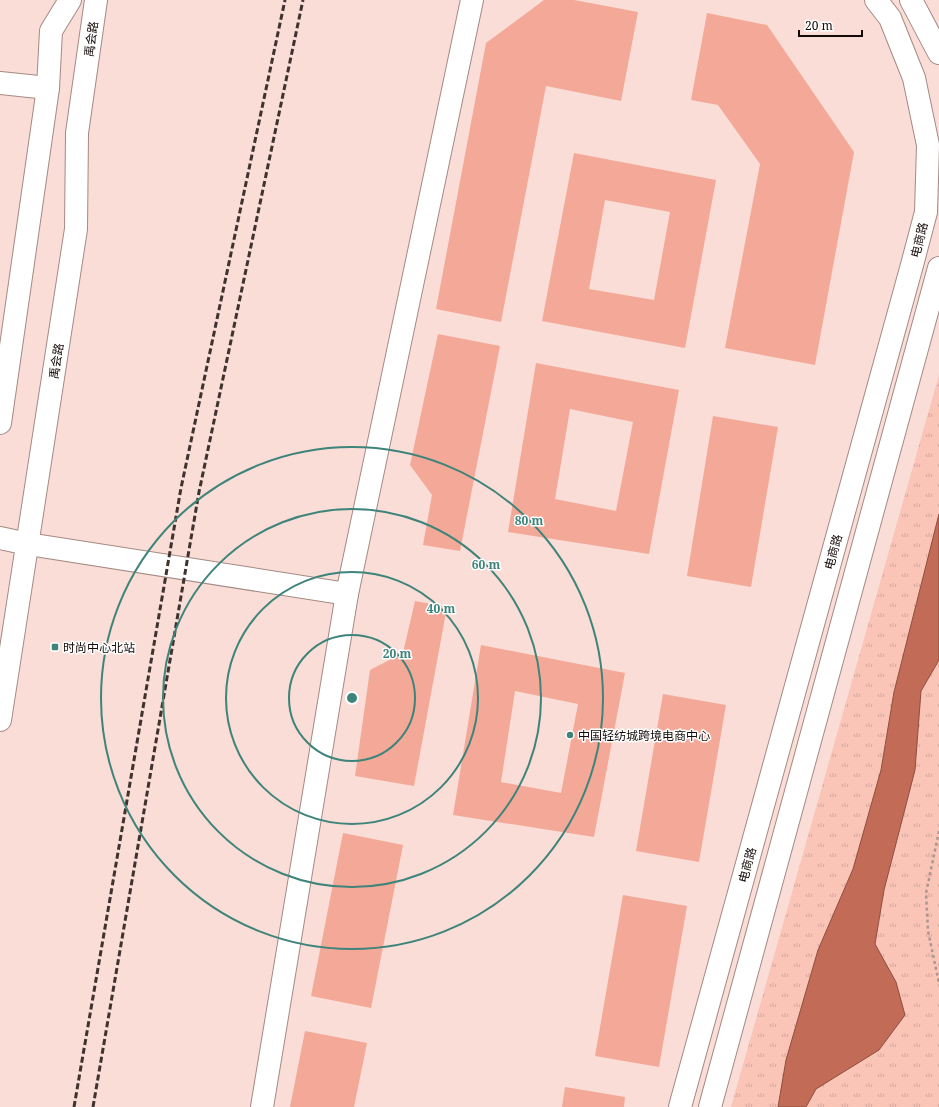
<svg xmlns="http://www.w3.org/2000/svg" width="939" height="1107" font-family="'Noto Serif','Noto Sans SC',serif">
	<style>
		.park { fill: url(#park-tufts) }
		.water { fill: #c26b57; stroke: #8e4e3f }
		.building { fill: #f4a998; fill-rule: evenodd }
		.lines { fill: none; stroke-linecap: round; stroke-linejoin: round }
		.street-casing { stroke: #a48a84; stroke-width: 24 }
		.path { stroke: #ac9691; stroke-width: 2.5; stroke-dasharray: 3 3; stroke-linecap: butt }
		.street { stroke: #fff; stroke-width: 22 }
		.rail { stroke: #3f322f; stroke-width: 3; stroke-dasharray: 6 3; stroke-linecap: butt }
		.ring { fill: none; stroke: #3e847a; stroke-width: 2 }
		.poi-dot { fill: #3e847a; stroke: #fff; stroke-width: 1.5 }
		.labels { text-anchor: middle; dominant-baseline: central; stroke-width: 3; stroke-linejoin: round; paint-order: stroke }
		.street-label { font-size: 12px; fill: #130a08; stroke: #fff }
		.poi-label { font-size: 12px; fill: #130a08; stroke: #fff; text-anchor: start }
		.centre { fill: #3e847a; stroke: #fff; stroke-width: 2 }
		.ring-label { font-size: 12px; text-anchor: middle; font-weight: bold; fill: #3e847a; stroke: #fff; stroke-width: 3; stroke-linejoin: round; paint-order: stroke }
	</style>
	<defs>
		<pattern id="park-tufts" width="24" height="20" patternUnits="userSpaceOnUse"><rect width="24" height="20" fill="#fac4b7"/><path d="M3 7l-1-3M5 7V3M7 7l1-3M15 17l-1-3M17 17v-4M19 17l1-3" fill="none" stroke="#d5a79c"/></pattern>
	</defs>
	<rect width="100%" height="100%" fill="#f9ddd6"/>
	<path class="park" d="M 939,375 L 939,1107 L 731,1107 Z"/>
	<path class="water" d="M 939,514 L 939,660 L 921,691 L 915,770 L 884,890 L 875,944 L 896,982 L 905,1015 L 879,1050 L 816,1089 L 806,1107 L 778,1107 L 786,1060 L 818,950 L 853,869 L 881,770 L 894,692 Z"/>
	<g class="building">
		<path d="M 544,0 L 574,0 L 638,12 L 621,101 L 546,86 L 501,322 L 436,309 L 486,43 Z"/>
		<path d="M 707,13 L 767,25 L 854,152 L 815,365 L 725,348 L 760,164 L 718,105 L 691,100 Z"/>
		<path d="M 574,153 L 716,180 L 685,348 L 542,321 ZM 605,200 L 670,212 L 654,300 L 589,289 Z"/>
		<path d="M 438,334 L 500,346 L 460,551 L 423,545 L 432,495 L 410,465 Z"/>
		<path d="M 536,363 L 679,390 L 649,554 L 508,532 ZM 570,409 L 633,422 L 616,511 L 555,499 Z"/>
		<path d="M 713,416 L 778,427 L 751,587 L 687,576 Z"/>
		<path d="M 415,601 L 447,607 L 414,786 L 355,776 L 370,670 L 403,653 Z"/>
		<path d="M 481,645 L 625,673 L 594,837 L 453,815 ZM 515,691 L 578,704 L 561,793 L 501,782 Z"/>
		<path d="M 663,694 L 726,705 L 699,862 L 636,851 Z"/>
		<path d="M 343,833 L 403,845 L 371,1008 L 311,996 Z"/>
		<path d="M 623,895 L 687,906 L 659,1067 L 595,1056 Z"/>
		<path d="M 305,1031 L 367,1043 L 354,1107 L 290,1107 Z"/>
		<path d="M 565,1087 L 625,1097 L 624,1107 L 562,1107 Z"/>
	</g>
	<g class="lines">
		<g class="street-casing">
			<g id="street">
				<path d="M 911,0 L 939,53"/>
				<path d="M 0,83 L 48,88"/>
				<path d="M 0,423 L 48,88 L 51,31 L 70,0"/>
				<path d="M 0,538 L 28,544 L 347,594"/>
				<path d="M 0,720 L 76,229 L 77,133 L 96,0"/>
				<path d="M 262,1107 L 347,594 L 472,0"/>
				<path d="M 680,1107 L 912,265 L 926,212 L 928,145 L 914,78 L 890,18 L 876,0"/>
				<path d="M 710,1107 L 939,268"/>
			</g>
		</g>
		<path class="path" d="M 939,831 L 926,893 L 928,931 L 939,983"/>
		<use href="#street" class="street"/>
		<g class="rail">
			<path d="M 74,1107 L 181,488 L 285,0"/>
			<path d="M 93,1107 L 199,492 L 303,0"/>
		</g>
	</g>
	<g class="ring">
		<circle cx="352" cy="698" r="63"/>
		<circle cx="352" cy="698" r="126"/>
		<circle cx="352" cy="698" r="189"/>
		<circle cx="352" cy="698" r="251"/>
	</g>
	<g class="poi-dot">
		<rect x="51" y="643" width="8" height="8" rx="2"/>
		<circle cx="570" cy="735" r="4"/>
	</g>
	<g class="labels">
		<g class="street-label">
			<text transform="translate(91 39) rotate(-82)">禹会路</text>
			<text transform="translate(919 240) rotate(-76)">电商路</text>
			<text transform="translate(56 361) rotate(-81)">禹会路</text>
			<text transform="translate(833 552) rotate(-75)">电商路</text>
			<text transform="translate(747 865) rotate(-75)">电商路</text>
		</g>
		<g class="poi-label">
			<text x="63" y="647">时尚中心北站</text>
			<text x="578" y="735">中国轻纺城跨境电商中心</text>
		</g>
	</g>
	<circle cx="352" cy="698" r="6" class="centre"/>
	<g class="ring-label">
		<text x="529" y="525">80 m</text>
		<text x="486" y="569">60 m</text>
		<text x="441" y="613">40 m</text>
		<text x="397" y="658">20 m</text>
	</g>
	<path d="M799 30v6h63v-6" fill="none" stroke="#130a08" stroke-width="2"/>
	<text x="805" y="30" font-size="12" fill="#130a08" stroke="#ffffff" stroke-width="3" paint-order="stroke">20 m</text>
</svg>
